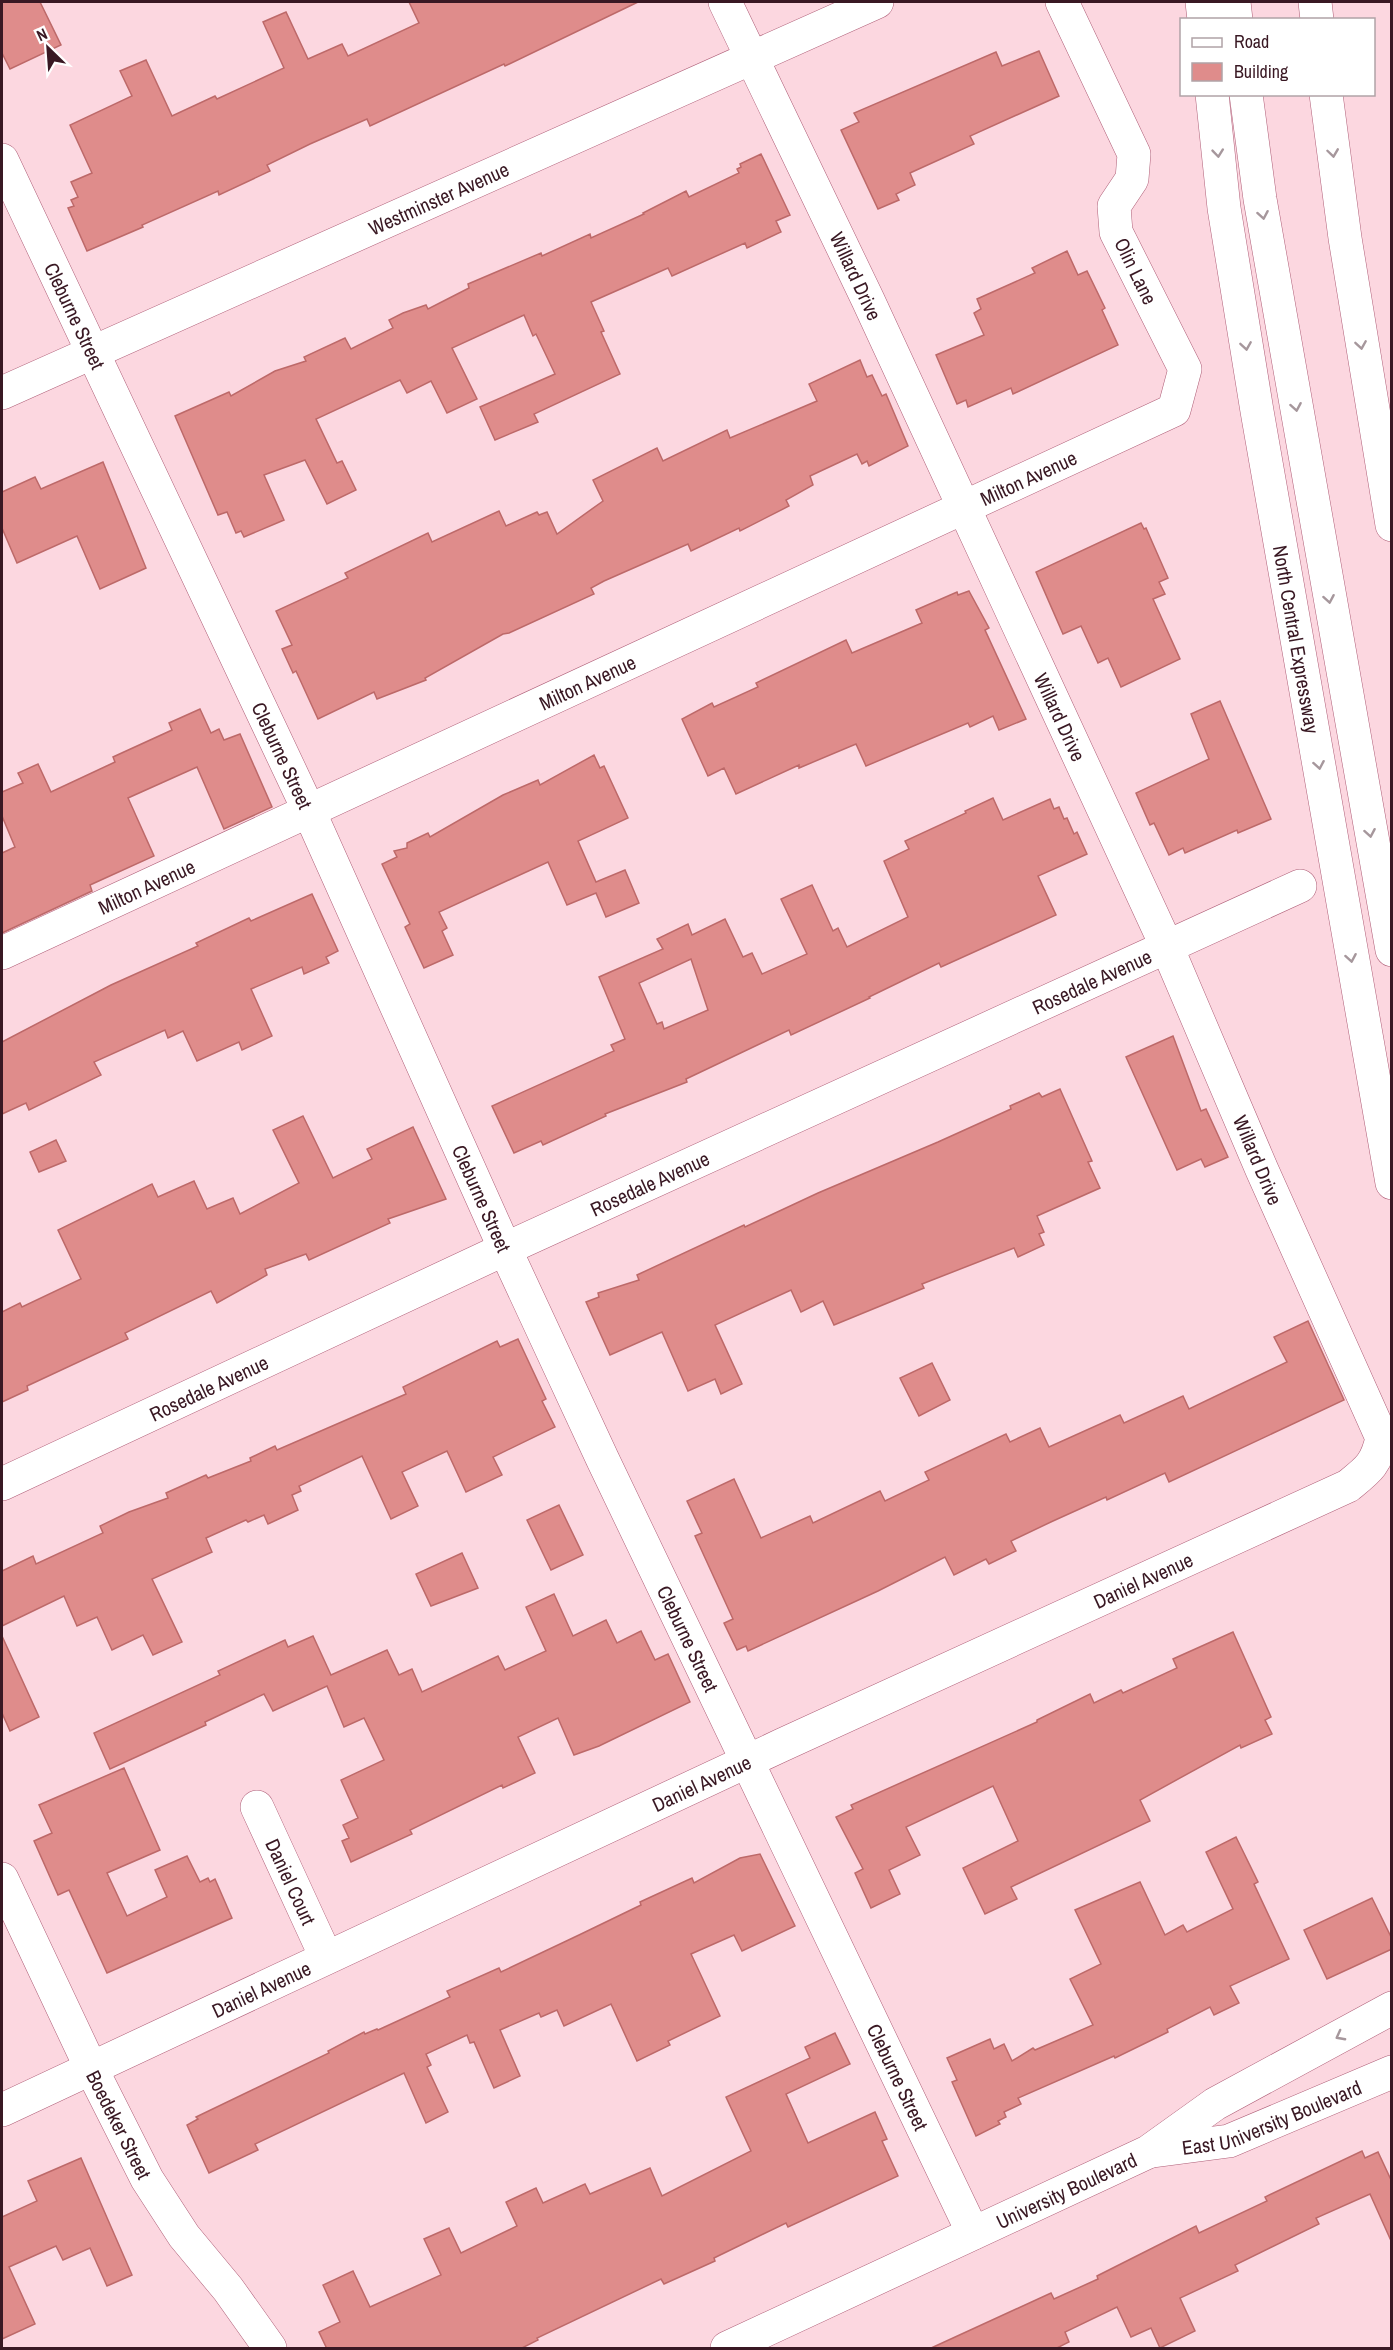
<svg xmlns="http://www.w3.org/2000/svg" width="1393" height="2350" font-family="'Archivo Narrow',sans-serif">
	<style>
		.building { fill: #df8c8b; stroke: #bd6969; stroke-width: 1.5; fill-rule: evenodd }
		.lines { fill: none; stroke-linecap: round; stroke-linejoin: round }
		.minor-casing { stroke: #af5f78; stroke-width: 34 }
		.tertiary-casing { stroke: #af5f78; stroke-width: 34 }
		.secondary-casing { stroke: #af5f78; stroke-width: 34 }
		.motorway-casing { stroke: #af5f78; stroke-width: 34 }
		.minor { stroke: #fff; stroke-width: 33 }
		.tertiary { stroke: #fff; stroke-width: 33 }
		.secondary { stroke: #fff; stroke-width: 33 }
		.motorway { stroke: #fff; stroke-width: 33 }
		.oneway { stroke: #a6979c }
		.labels { text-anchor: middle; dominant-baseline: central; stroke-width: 4.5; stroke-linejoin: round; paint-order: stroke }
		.street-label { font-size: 20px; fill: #391823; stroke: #fff }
	</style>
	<rect width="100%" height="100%" fill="#fcd7e0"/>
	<g class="building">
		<path d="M 2,2 L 40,2 L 61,45 L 10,69 L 2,53 Z"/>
		<path d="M 409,2 L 638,2 L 505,66 L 504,64 L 370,126 L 367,119 L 310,144 L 267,165 L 270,171 L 219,195 L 218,191 L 142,225 L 143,227 L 87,251 L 68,208 L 74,206 L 71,200 L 78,197 L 71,182 L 92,173 L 70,125 L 132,96 L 120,71 L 146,60 L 172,116 L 215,96 L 217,99 L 284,68 L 263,22 L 286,12 L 308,59 L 342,44 L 348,56 L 419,23 Z"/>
		<path d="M 1039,51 L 1059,96 L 970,136 L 974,144 L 910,173 L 915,185 L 896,194 L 899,200 L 878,209 L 841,130 L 859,122 L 854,113 L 996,52 L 1002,66 Z"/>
		<path d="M 761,154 L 790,215 L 776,221 L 781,232 L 747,248 L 745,243 L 672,276 L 668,268 L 591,302 L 604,331 L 601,332 L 620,374 L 534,414 L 538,422 L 495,440 L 480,407 L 555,374 L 536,334 L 533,336 L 524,315 L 452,348 L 477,399 L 447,413 L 431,381 L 407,393 L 400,380 L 316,419 L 337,463 L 342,461 L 356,490 L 327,504 L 305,460 L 264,475 L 284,520 L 244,537 L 241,531 L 236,533 L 227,512 L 218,515 L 175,416 L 229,392 L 231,396 L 275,371 L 306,361 L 304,357 L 345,338 L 351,349 L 393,328 L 389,320 L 403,313 L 426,305 L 428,309 L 469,288 L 468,284 L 541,253 L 542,256 L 590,234 L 591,238 L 644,214 L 643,213 L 686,191 L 689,197 L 739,173 L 737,169 L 741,167 L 740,164 Z"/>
		<path d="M 1067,251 L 1078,275 L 1087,271 L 1105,308 L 1102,310 L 1118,345 L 1013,394 L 1011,388 L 968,407 L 966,400 L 957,404 L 936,355 L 984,335 L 974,313 L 981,309 L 977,299 L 1035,273 L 1032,268 Z"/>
		<path d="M 860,360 L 867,377 L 872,375 L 882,396 L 886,394 L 908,446 L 869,466 L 867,461 L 862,464 L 857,454 L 810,476 L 813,485 L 786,500 L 789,506 L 740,531 L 739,528 L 691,551 L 688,544 L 604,581 L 591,588 L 594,594 L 509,633 L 503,634 L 425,678 L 426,680 L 377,699 L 374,692 L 318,719 L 296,671 L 293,673 L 282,649 L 292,645 L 276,611 L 348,578 L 345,573 L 428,533 L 432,542 L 499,511 L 506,526 L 537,512 L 539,515 L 547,512 L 557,534 L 603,501 L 593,480 L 657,448 L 663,461 L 727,430 L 730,438 L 817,401 L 809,384 Z"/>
		<path d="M 103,462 L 146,568 L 100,589 L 77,536 L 17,563 L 2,528 L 2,492 L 35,477 L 41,489 Z"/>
		<path d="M 1141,523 L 1144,529 L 1146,528 L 1168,578 L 1159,582 L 1165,594 L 1153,599 L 1180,659 L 1121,687 L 1108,658 L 1098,663 L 1081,626 L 1063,634 L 1036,572 Z"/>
		<path d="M 969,591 L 989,628 L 985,630 L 1026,719 L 999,730 L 993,716 L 970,727 L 968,723 L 866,766 L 856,744 L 799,768 L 799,765 L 736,794 L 724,768 L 708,776 L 682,719 L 712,703 L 714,707 L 758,687 L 756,683 L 846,640 L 852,653 L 922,623 L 916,610 L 957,592 L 958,595 Z"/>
		<path d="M 1220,701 L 1271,819 L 1238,833 L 1237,830 L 1185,853 L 1183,848 L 1169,855 L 1154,823 L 1150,825 L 1136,793 L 1209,759 L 1191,714 Z"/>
		<path d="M 200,709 L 211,733 L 219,729 L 224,740 L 240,734 L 272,807 L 224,829 L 197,767 L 128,798 L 154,856 L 90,885 L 92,891 L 2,933 L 2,853 L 15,847 L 2,816 L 2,792 L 23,783 L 18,773 L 38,764 L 51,792 L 115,762 L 113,757 L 172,730 L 169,723 Z"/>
		<path d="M 594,755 L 600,768 L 604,766 L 628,818 L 578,841 L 596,882 L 625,870 L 639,903 L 606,917 L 596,893 L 567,905 L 548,862 L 439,912 L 447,928 L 442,931 L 453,955 L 424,968 L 405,927 L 410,924 L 382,864 L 397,857 L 394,851 L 407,848 L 407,843 L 428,833 L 430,837 L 503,795 L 538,780 L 540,785 Z"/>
		<path d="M 993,798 L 1003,820 L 1050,799 L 1054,809 L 1059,807 L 1064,819 L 1067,818 L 1074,834 L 1077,832 L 1087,854 L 1038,876 L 1056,915 L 941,967 L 939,963 L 869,997 L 870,998 L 791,1035 L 789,1030 L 686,1079 L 687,1082 L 605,1114 L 606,1116 L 543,1145 L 541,1141 L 514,1153 L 492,1106 L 614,1051 L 611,1045 L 625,1039 L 599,977 L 663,949 L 657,939 L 688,924 L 692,935 L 725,919 L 743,957 L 752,953 L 762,974 L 807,954 L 781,899 L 812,885 L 833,931 L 838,928 L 847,947 L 908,917 L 884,861 L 909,849 L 905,841 L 966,813 L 965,811 ZM 691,959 L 708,1010 L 664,1029 L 662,1022 L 657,1024 L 639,983 Z"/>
		<path d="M 312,894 L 338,951 L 326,957 L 329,963 L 304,974 L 302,967 L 251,989 L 272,1036 L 242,1050 L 239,1042 L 197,1061 L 183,1031 L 168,1038 L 165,1030 L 94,1062 L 101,1075 L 29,1110 L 26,1103 L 2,1114 L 2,1042 L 111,985 L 198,946 L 196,943 L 249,918 L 251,921 Z"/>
		<path d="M 1173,1036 L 1201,1111 L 1206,1109 L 1228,1157 L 1205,1167 L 1201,1159 L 1177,1170 L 1126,1057 Z"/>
		<path d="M 1060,1089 L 1092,1161 L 1088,1162 L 1100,1188 L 1037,1216 L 1044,1232 L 1039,1234 L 1044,1245 L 1018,1257 L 1014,1248 L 922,1284 L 924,1288 L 834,1325 L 823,1301 L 801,1312 L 791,1290 L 715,1325 L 742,1384 L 721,1394 L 715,1379 L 688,1391 L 662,1332 L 610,1355 L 586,1302 L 599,1297 L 598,1293 L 639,1280 L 637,1275 L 744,1225 L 745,1227 L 818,1193 L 938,1142 L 1011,1109 L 1010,1106 L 1039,1093 L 1042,1097 Z"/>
		<path d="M 303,1116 L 333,1178 L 372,1159 L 367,1149 L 413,1127 L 446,1199 L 388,1219 L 390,1223 L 309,1260 L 306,1254 L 265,1269 L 267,1275 L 217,1303 L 211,1291 L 125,1333 L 128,1339 L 27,1386 L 28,1390 L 2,1402 L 2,1312 L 20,1303 L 22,1307 L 81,1279 L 58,1230 L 152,1184 L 158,1197 L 194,1181 L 207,1209 L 233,1198 L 240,1214 L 299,1183 L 273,1130 Z"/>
		<path d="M 56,1140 L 66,1161 L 39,1172 L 30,1152 Z"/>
		<path d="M 1308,1321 L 1344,1400 L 1169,1482 L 1165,1473 L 1107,1500 L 1106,1497 L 1053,1521 L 1011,1541 L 1016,1551 L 989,1564 L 986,1559 L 954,1575 L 945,1557 L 878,1591 L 748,1651 L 746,1646 L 737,1650 L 724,1623 L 733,1619 L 695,1536 L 702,1533 L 687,1501 L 734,1479 L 761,1538 L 810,1516 L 813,1523 L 880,1491 L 885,1501 L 929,1480 L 925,1472 L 1006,1434 L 1010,1442 L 1040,1428 L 1049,1447 L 1120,1415 L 1124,1423 L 1183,1396 L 1189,1409 L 1287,1362 L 1274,1337 Z"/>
		<path d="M 518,1339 L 546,1399 L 542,1401 L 555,1427 L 493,1457 L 502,1475 L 466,1492 L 447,1451 L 402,1472 L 418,1506 L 391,1519 L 362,1456 L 299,1486 L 301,1491 L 292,1495 L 298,1510 L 268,1524 L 264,1515 L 248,1522 L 246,1520 L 206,1538 L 212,1552 L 152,1579 L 182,1642 L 153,1655 L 143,1635 L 112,1650 L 97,1617 L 77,1626 L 64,1596 L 2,1626 L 2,1571 L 33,1556 L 36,1564 L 103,1533 L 100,1526 L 129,1512 L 168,1498 L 166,1493 L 206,1475 L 208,1478 L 251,1461 L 250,1458 L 275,1446 L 277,1450 L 406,1394 L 403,1387 L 497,1341 L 500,1347 Z"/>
		<path d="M 932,1363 L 950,1400 L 919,1416 L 900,1378 Z"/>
		<path d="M 559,1505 L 583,1555 L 551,1570 L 527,1520 Z"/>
		<path d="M 462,1553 L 478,1588 L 431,1606 L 416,1574 Z"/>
		<path d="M 554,1594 L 573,1636 L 606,1620 L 617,1643 L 641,1631 L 655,1660 L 668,1654 L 690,1702 L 599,1746 L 574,1755 L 558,1718 L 518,1737 L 535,1773 L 503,1788 L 502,1785 L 410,1830 L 412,1834 L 351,1862 L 342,1841 L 349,1838 L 343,1825 L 358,1818 L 341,1780 L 384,1760 L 364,1718 L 344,1727 L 327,1686 L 273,1711 L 264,1694 L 205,1722 L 206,1725 L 110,1769 L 94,1733 L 220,1675 L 218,1671 L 285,1640 L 288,1647 L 313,1636 L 331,1675 L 387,1650 L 399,1675 L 412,1669 L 422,1692 L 498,1656 L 505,1670 L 546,1651 L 526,1607 Z"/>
		<path d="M 1233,1632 L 1271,1717 L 1265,1720 L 1272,1734 L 1241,1748 L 1240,1745 L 1140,1800 L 1150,1821 L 1011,1887 L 1017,1899 L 985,1914 L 963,1868 L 1018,1841 L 993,1786 L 906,1827 L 920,1855 L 889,1870 L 900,1894 L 871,1908 L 855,1873 L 863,1869 L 836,1817 L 853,1809 L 851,1805 L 1037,1722 L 1037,1720 L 1090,1694 L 1094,1703 L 1121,1690 L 1123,1693 L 1177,1668 L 1173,1659 Z"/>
		<path d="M 2,1636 L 39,1717 L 10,1731 L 2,1713 Z"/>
		<path d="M 124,1768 L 160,1850 L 107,1873 L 127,1916 L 167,1897 L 155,1870 L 187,1856 L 200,1882 L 208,1878 L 210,1882 L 215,1879 L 232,1918 L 107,1973 L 69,1890 L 58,1895 L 34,1841 L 52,1833 L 39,1805 Z"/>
		<path d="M 1236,1837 L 1258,1882 L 1254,1884 L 1289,1959 L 1230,1986 L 1239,2003 L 1214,2015 L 1210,2007 L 1167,2029 L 1168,2032 L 1115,2058 L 1114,2056 L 1018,2098 L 1021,2104 L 1004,2112 L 1006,2117 L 998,2121 L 1000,2124 L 976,2136 L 952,2082 L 957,2080 L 947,2058 L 990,2039 L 994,2049 L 1004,2044 L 1012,2061 L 1033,2048 L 1035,2050 L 1093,2025 L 1070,1979 L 1101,1964 L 1075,1910 L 1140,1882 L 1165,1935 L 1183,1925 L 1187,1932 L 1233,1909 L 1206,1852 Z"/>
		<path d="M 760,1854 L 795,1926 L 742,1951 L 734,1935 L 691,1954 L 720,2016 L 668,2041 L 670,2045 L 637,2061 L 611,2004 L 564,2026 L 557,2010 L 541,2017 L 539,2013 L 500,2030 L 520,2076 L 494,2088 L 474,2042 L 470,2043 L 467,2035 L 426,2054 L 431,2065 L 427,2067 L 448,2112 L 426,2123 L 404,2073 L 255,2144 L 258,2150 L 209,2173 L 187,2125 L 198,2119 L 196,2117 L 329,2053 L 328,2051 L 364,2032 L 365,2034 L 377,2029 L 378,2030 L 450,1997 L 447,1991 L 499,1968 L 501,1972 L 579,1935 L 641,1905 L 640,1902 L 692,1878 L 694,1883 L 740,1858 Z"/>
		<path d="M 1372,1898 L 1392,1939 L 1392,1949 L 1327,1979 L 1304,1930 Z"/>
		<path d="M 835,2033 L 850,2064 L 786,2094 L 808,2143 L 875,2112 L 887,2139 L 882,2141 L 898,2176 L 788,2227 L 786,2223 L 714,2258 L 715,2261 L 664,2284 L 661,2279 L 537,2338 L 538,2340 L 520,2349 L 327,2349 L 319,2332 L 340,2322 L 323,2285 L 353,2271 L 370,2307 L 441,2275 L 424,2239 L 449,2228 L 461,2253 L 517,2226 L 506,2202 L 536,2188 L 543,2203 L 585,2184 L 590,2194 L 650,2168 L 662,2196 L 751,2151 L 726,2097 L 810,2058 L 805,2047 Z"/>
		<path d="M 1362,2151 L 1365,2158 L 1378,2152 L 1392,2182 L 1392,2243 L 1370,2194 L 1316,2218 L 1319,2224 L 1235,2265 L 1238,2271 L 1180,2298 L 1195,2331 L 1160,2348 L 1151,2328 L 1131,2337 L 1117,2307 L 1065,2332 L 1069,2342 L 1055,2349 L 929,2349 L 1051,2293 L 1054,2299 L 1098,2279 L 1097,2276 L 1196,2226 L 1199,2233 L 1267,2201 L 1265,2197 Z"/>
		<path d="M 81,2158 L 132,2275 L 107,2286 L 90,2248 L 63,2260 L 56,2246 L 9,2267 L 35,2324 L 2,2339 L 2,2217 L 37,2201 L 28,2181 Z"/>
	</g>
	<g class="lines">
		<g class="minor-casing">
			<g id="minor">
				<path id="s1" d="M 2,160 L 309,811 L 505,1249 L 602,1458 L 973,2233"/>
				<path id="s2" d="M 2,393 L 877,2"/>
				<path id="s3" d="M 2,953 L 1174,410 L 1185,369 L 1116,232 L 1114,206 L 1132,179 L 1134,154 L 1062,2"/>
				<path id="s4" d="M 2,1484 L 505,1249 L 1300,886"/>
				<path id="s5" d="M 257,1807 L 326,1957"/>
				<path id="s6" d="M 2,1879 L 91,2068 L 147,2179 L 184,2236 L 228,2289 L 270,2348"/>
				<path id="s7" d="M 2,2110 L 782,1745 L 1348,1486 C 1368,1470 1376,1465 1382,1438 L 1262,1170 L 1167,947 L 868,300 L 725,2"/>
			</g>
		</g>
		<g class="tertiary-casing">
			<g id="tertiary">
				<path id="s8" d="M 1153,2151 L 1229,2141 L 1392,2072"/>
				<path id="s9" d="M 727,2348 L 1148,2152 L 1215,2104 L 1392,2008"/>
			</g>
		</g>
		<g class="secondary-casing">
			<g id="secondary">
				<path d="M 1202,2 L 1204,20"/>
				<path id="s10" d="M 1212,94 L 1224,208 L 1257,411 L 1392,1183"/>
			</g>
		</g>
		<g class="motorway-casing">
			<g id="motorway">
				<path d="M 1234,2 L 1236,20"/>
				<path d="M 1315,2 L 1317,20"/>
				<path d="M 1246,94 L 1260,199 L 1392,950"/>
				<path d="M 1326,94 L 1345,238 L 1392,525"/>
			</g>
		</g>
		<use href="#minor" class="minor"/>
		<use href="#tertiary" class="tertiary"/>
		<use href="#secondary" class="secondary"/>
		<use href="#motorway" class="motorway"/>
	</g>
	<defs><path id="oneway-chevron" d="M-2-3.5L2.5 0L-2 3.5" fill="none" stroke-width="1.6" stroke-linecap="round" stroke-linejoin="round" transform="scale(1.5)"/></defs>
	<g class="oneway">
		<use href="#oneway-chevron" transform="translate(1218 153) rotate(84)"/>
		<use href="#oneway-chevron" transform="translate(1333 153) rotate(82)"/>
		<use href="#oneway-chevron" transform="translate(1263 215) rotate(80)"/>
		<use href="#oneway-chevron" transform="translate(1361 345) rotate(81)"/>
		<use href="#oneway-chevron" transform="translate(1246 346) rotate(81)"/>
		<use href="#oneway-chevron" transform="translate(1296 407) rotate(80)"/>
		<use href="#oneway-chevron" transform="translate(1329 599) rotate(80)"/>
		<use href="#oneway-chevron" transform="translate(1319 765) rotate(80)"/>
		<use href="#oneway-chevron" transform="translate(1370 833) rotate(80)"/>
		<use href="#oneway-chevron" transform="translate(1351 958) rotate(80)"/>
		<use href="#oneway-chevron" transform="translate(1340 2036) rotate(152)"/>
	</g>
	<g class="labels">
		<g class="street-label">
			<text stroke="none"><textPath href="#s2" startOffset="478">Westminster Avenue</textPath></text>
			<text transform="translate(1136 271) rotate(64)">Olin Lane</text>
			<text transform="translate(856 276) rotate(65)">Willard Drive</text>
			<text stroke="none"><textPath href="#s1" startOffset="172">Cleburne Street</textPath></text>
			<text stroke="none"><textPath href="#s3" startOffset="1131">Milton Avenue</textPath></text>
			<text stroke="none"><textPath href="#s10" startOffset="552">North Central Expressway</textPath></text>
			<text stroke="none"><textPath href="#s3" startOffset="645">Milton Avenue</textPath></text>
			<text transform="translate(1060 717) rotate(65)">Willard Drive</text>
			<text stroke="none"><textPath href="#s1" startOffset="658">Cleburne Street</textPath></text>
			<text stroke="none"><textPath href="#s3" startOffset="159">Milton Avenue</textPath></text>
			<text stroke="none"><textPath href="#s4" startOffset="1200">Rosedale Avenue</textPath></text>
			<text transform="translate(1258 1160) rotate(67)">Willard Drive</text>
			<text stroke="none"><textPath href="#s4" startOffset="714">Rosedale Avenue</textPath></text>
			<text stroke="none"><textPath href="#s1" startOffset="1144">Cleburne Street</textPath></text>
			<text stroke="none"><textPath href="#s4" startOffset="228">Rosedale Avenue</textPath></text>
			<text stroke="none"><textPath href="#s7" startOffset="1258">Daniel Avenue</textPath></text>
			<text stroke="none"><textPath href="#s1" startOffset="1630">Cleburne Street</textPath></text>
			<text stroke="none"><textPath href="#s7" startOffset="772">Daniel Avenue</textPath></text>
			<text stroke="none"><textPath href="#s5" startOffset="82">Daniel Court</textPath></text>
			<text stroke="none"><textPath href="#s7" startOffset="286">Daniel Avenue</textPath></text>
			<text stroke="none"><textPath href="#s1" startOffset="2116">Cleburne Street</textPath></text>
			<text stroke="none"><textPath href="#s8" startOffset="124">East University Boulevard</textPath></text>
			<text stroke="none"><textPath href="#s6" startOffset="272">Boedeker Street</textPath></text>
			<text stroke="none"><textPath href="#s9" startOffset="374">University Boulevard</textPath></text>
		</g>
	</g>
	<rect width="1393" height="2350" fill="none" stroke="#391823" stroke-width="6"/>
	<rect x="1180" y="18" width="195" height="78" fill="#ffffff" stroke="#b0a3a7" stroke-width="1.5"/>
	<rect x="1192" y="38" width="30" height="9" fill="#ffffff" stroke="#b0a3a7" stroke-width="1.5"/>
	<text x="1234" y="48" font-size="18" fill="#391823">Road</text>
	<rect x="1192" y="63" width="30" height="18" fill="#df8c8b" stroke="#b0a3a7" stroke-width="1.5"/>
	<text x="1234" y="78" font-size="18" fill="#391823">Building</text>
	<g transform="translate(48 48) rotate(335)" stroke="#ffffff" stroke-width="4.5" paint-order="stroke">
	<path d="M0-4.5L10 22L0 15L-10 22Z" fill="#391823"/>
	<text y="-9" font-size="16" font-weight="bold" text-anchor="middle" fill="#391823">N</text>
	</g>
</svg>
